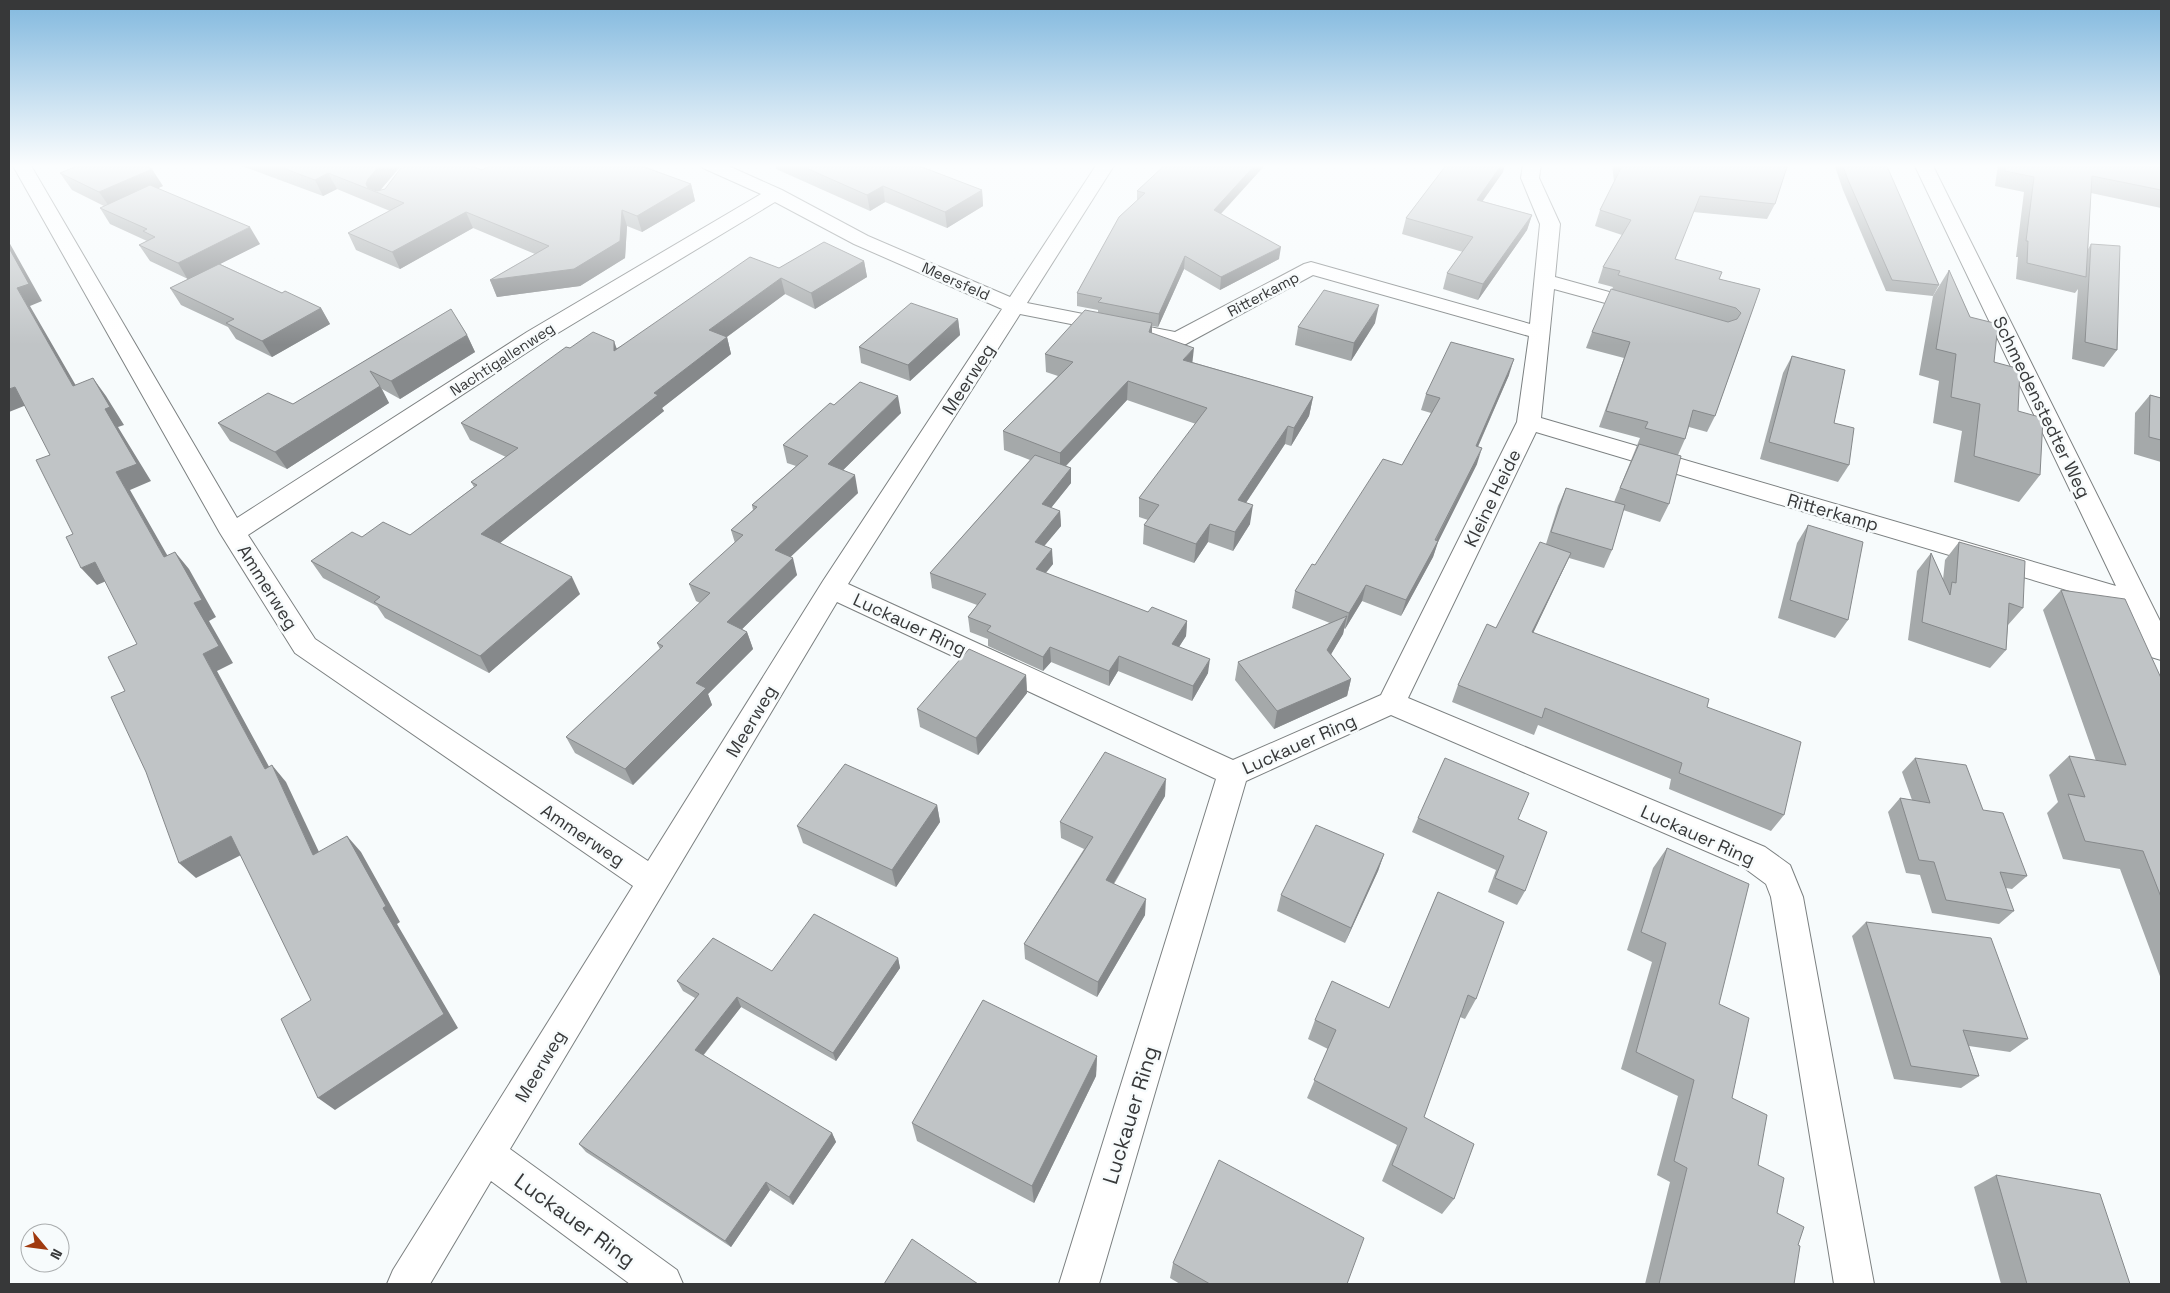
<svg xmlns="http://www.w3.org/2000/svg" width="2170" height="1293" font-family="'Space Grotesk',sans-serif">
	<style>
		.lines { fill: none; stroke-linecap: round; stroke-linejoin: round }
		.minor-casing { stroke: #7c8081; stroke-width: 2 }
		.minor { fill: #fff; fill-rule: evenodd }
		.wall { fill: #a5a9aa; fill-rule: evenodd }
		.shaded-wall { fill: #86898b }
		.building { fill: #c0c4c6; stroke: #86898b }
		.labels { text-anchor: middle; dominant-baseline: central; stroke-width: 5; stroke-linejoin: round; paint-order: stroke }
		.far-street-label { font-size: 15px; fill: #373839; stroke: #f7fbfc }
		.street-label { font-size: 18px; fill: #373839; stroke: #f7fbfc }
		.near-street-label { font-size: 21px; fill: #373839; stroke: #f7fbfc }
	</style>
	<rect width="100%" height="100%" fill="#f7fbfc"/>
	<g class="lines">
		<g class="minor-casing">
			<path id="minor" d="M 12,164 L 30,164 L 237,518 L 527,332 L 761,194 L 703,168 L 700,164 L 724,164 L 782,190 L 868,236 L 1010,297 L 1097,164 L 1115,164 L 1027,303 L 1175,332 L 1304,264 L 1311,262 L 1530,324 L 1540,224 L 1521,178 L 1523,164 L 1541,164 L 1539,178 L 1560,224 L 1555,277 L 1649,303 L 1652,307 L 1649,311 L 1642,313 L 1554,289 L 1541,418 L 2116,586 L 1914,164 L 1932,164 L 2161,623 L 2161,660 L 2151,657 L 2127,608 L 1536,432 L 1408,698 L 1765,847 L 1790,865 L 1803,897 L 1874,1284 L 1834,1284 L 1771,897 L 1766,884 L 1743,867 L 1391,715 L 1246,781 L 1099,1284 L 1059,1284 L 1216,779 L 837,602 L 510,1149 L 677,1270 L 683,1284 L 630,1284 L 491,1181 L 430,1284 L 387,1284 L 393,1270 L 633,886 L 295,653 L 220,533 ZM 775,202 L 854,244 L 1002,309 L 823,581 L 648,861 L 315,639 L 248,535 L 543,342 ZM 1313,275 L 1529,336 L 1517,422 L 1381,695 L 1233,760 L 848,584 L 1020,314 L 1178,345 L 1186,344 Z"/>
		</g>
		<use href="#minor" class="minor"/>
	</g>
	<g class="wall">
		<path d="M 236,164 L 466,164 L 482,170 L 691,184 L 695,201 L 642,232 L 627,226 L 625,258 L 580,286 L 497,297 L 490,280 L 535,254 L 473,228 L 400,269 L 356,250 L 348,233 L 390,211 L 337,189 L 323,196 ZM 403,165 L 385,189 L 380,190 L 399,168 Z"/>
		<path d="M 775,164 L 914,164 L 982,190 L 983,206 L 947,228 L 885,202 L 870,211 L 776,169 Z"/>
		<path d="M 1166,164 L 1266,164 L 1221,214 L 1279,259 L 1220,290 L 1184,269 L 1158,327 L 1152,326 L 1152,333 L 1192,362 L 1313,397 L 1309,416 L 1291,446 L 1285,444 L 1246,502 L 1250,524 L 1233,551 L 1208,542 L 1194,563 L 1143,544 L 1144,525 L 1148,520 L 1139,517 L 1139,498 L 1196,424 L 1127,400 L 1066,466 L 1071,468 L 1071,483 L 1051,508 L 1060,511 L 1061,526 L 1044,546 L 1053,564 L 1046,573 L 1148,612 L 1187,621 L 1186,636 L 1179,647 L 1208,673 L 1192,701 L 1118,671 L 1109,686 L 1051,662 L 1043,671 L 988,646 L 988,639 L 970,632 L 968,617 L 977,605 L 932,588 L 930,573 L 1030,460 L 1004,450 L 1003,431 L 1058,376 L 1046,372 L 1045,354 L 1098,313 L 1098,310 L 1077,306 L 1077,293 L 1137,201 L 1137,191 Z"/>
		<path d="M 1447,164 L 1505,164 L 1503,172 L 1482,201 L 1532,215 L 1527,230 L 1478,300 L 1443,289 L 1447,273 L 1463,252 L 1402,234 L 1406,218 Z"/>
		<path d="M 1612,164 L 1788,164 L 1775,204 L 1767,219 L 1693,212 L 1675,259 L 1719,279 L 1760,289 L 1715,416 L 1707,432 L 1689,427 L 1685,439 L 1678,455 L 1669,504 L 1660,522 L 1623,510 L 1612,550 L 1604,568 L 1569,558 L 1533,633 L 1707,707 L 1784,815 L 1771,831 L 1669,789 L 1671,779 L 1538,725 L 1534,735 L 1452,702 L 1458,685 L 1496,628 L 1546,544 L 1558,506 L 1566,488 L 1614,502 L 1640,438 L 1599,427 L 1624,358 L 1586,348 L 1592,332 L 1613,287 L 1598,283 L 1603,267 L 1622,235 L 1595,226 L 1600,210 L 1614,182 Z"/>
		<path d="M 1834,164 L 1886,164 L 1939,285 L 1933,296 L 1886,291 L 1843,190 Z"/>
		<path d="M 1998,164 L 2161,164 L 2161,208 L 2091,193 L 2088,249 L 2091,244 L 2117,350 L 2104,367 L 2072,359 L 2078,289 L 2075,293 L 2016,279 L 2018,257 L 2016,257 L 2024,192 L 1995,186 Z"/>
		<path d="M 60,173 L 163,186 L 158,188 L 260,244 L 220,264 L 282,293 L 321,308 L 330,324 L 272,357 L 236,339 L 228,327 L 181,305 L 170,288 L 188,279 L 150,261 L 139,245 L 147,241 L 110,224 L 100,208 L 104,206 L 72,190 Z"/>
		<path d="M 864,261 L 867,277 L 815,309 L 785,294 L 727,337 L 731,354 L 662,408 L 664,411 L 500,543 L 580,594 L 489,673 L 385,618 L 377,606 L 323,578 L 311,561 L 362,537 L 410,535 L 474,487 L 471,482 L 506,457 L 470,440 L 461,423 L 570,348 L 617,348 L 779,268 Z"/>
		<path d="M 1949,270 L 1970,317 L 1994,362 L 2018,411 L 2040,475 L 2019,502 L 1954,482 L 1962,431 L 1933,423 L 1939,381 L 1919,375 L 1933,296 Z"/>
		<path d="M 451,309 L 467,335 L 475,352 L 400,399 L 382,389 L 389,403 L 287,469 L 230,441 L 218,423 L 293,404 Z"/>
		<path d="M 958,319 L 960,335 L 910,381 L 861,363 L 859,347 Z"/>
		<path d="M 1375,323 L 1351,361 L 1295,345 L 1298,327 Z"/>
		<path d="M 1792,356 L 1834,423 L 1849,465 L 1838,482 L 1760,459 L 1783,373 Z"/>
		<path d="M 1509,375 L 1478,447 L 1477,464 L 1438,542 L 1433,557 L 1401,616 L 1362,601 L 1345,629 L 1344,628 L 1343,634 L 1331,654 L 1351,679 L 1347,696 L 1274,729 L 1235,680 L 1238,662 L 1330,623 L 1292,608 L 1295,591 L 1315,565 L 1402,465 L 1431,413 L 1421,410 L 1426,394 Z"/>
		<path d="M 2150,395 L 2161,398 L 2161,462 L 2134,454 L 2135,413 Z"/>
		<path d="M 834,405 L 901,413 L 843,470 L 858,493 L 790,557 L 797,575 L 742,629 L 747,632 L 753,649 L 708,694 L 712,705 L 633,785 L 575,753 L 566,737 L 660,649 L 657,643 L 700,603 L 696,601 L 689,584 L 735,543 L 731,530 L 753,510 L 752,505 L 796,466 L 787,463 L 783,445 Z"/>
		<path d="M 1808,525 L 1848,620 L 1835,638 L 1778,618 L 1797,543 Z"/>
		<path d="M 1959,542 L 2023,608 L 2008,625 L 2006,650 L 1990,668 L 1908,640 L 1917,571 L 1931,553 L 1943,580 L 1945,560 Z"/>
		<path d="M 2061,590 L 2161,678 L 2161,979 L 2120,869 L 2063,859 L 2047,813 L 2058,802 L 2049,775 L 2069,756 L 2096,761 L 2043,610 Z"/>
		<path d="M 1026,675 L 1027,693 L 978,755 L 920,727 L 917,709 Z"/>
		<path d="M 1915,758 L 1983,810 L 2027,876 L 2012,889 L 2006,888 L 2014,911 L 1999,924 L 1932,913 L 1920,875 L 1906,873 L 1888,812 L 1900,798 L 1912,800 L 1902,772 Z"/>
		<path d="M 1165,796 L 1114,884 L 1145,915 L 1097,997 L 1025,959 L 1024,944 L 1084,849 L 1061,838 L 1060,822 Z"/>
		<path d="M 937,805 L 940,822 L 896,887 L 803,843 L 797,826 Z"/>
		<path d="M 1418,818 L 1518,819 L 1525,891 L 1517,905 L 1488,892 L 1496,870 L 1412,832 Z"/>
		<path d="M 1667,848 L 1719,1004 L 1732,1098 L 1777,1213 L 1798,1245 L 1794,1284 L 1645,1284 L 1670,1182 L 1657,1175 L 1678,1096 L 1621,1069 L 1652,962 L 1627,950 L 1653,868 Z"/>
		<path d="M 1384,854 L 1378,871 L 1345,943 L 1277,911 L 1281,895 Z"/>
		<path d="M 1438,892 L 1476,999 L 1465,1019 L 1460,1017 L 1424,1117 L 1454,1199 L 1442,1214 L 1382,1181 L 1397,1145 L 1307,1098 L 1328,1049 L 1308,1039 L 1315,1020 L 1389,1008 Z"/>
		<path d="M 1866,922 L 2028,1039 L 2010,1052 L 1969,1046 L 1979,1076 L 1961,1088 L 1894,1079 L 1852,936 Z"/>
		<path d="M 898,958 L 900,968 L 836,1061 L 741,1007 L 703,1056 L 832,1133 L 836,1142 L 793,1205 L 770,1190 L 731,1247 L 586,1152 L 579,1144 L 695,998 L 683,991 L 677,981 Z"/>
		<path d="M 1097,1056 L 1096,1076 L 1034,1203 L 917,1141 L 912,1123 Z"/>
		<path d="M 1996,1175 L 2130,1284 L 2001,1284 L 1974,1187 Z"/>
		<path d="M 1173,1263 L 1347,1284 L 1180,1284 L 1170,1278 Z"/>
	</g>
	<g class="shaded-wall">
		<path d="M 381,164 L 406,164 L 399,168 L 378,193 L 369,189 L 366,184 L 368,179 Z"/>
		<path d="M 1256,164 L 1266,164 L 1213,222 L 1214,210 Z"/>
		<path d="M 1502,164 L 1505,164 L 1503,172 L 1473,215 L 1477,200 Z"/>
		<path d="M 152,169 L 163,186 L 111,209 L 99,192 Z"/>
		<path d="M 328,173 L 337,189 L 323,196 L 315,180 Z"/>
		<path d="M 691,184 L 695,201 L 642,232 L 637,216 Z"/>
		<path d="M 883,186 L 885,202 L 870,211 L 867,195 Z"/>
		<path d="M 982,190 L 983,206 L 947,228 L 945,212 Z"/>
		<path d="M 622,210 L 627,226 L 625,258 L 580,286 L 497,297 L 490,280 Z"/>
		<path d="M 466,212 L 473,228 L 400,269 L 392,252 Z"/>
		<path d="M 1532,215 L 1527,230 L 1478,300 L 1483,284 Z"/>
		<path d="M 250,227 L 260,244 L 188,280 L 178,263 Z"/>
		<path d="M 9,242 L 42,301 L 30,306 L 86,403 L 73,386 L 17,288 L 9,248 Z"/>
		<path d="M 1281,247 L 1279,259 L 1220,290 L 1221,277 Z"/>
		<path d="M 1185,256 L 1184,269 L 1158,327 L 1159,314 Z"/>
		<path d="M 864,261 L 867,277 L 815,309 L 811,293 Z"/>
		<path d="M 781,278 L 785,294 L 713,347 L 709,330 Z"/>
		<path d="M 1379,305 L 1375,323 L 1351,361 L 1354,343 Z"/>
		<path d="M 321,308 L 330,324 L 272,357 L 262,341 Z"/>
		<path d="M 958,319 L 960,335 L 910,381 L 908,365 Z"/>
		<path d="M 1152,323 L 1152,342 L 1149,332 Z"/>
		<path d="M 467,335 L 475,352 L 400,399 L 391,381 Z"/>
		<path d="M 727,337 L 731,354 L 662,408 L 664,411 L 490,551 L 481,534 L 654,393 Z"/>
		<path d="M 614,341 L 620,358 L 614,351 Z"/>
		<path d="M 1194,348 L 1192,366 L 1183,360 Z"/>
		<path d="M 1514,359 L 1509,375 L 1471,462 L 1476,446 Z"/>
		<path d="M 93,378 L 106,396 L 124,425 L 118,427 L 151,481 L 130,490 L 178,574 L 164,557 L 116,472 L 105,409 Z"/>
		<path d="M 1128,381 L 1127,400 L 1060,472 L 1060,453 Z"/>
		<path d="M 380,386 L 389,403 L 287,469 L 275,452 Z"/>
		<path d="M 15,387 L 29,404 L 9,412 L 9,389 Z"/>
		<path d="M 898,396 L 901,413 L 832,481 L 828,464 Z"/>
		<path d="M 1313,397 L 1309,416 L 1291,446 L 1294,428 Z"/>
		<path d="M 1288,426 L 1285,444 L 1236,518 L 1238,500 Z"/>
		<path d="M 1482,448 L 1477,464 L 1438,542 L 1433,557 L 1401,616 L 1406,600 Z"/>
		<path d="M 1071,468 L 1071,483 L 1042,519 L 1042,504 Z"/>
		<path d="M 855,475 L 858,493 L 780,567 L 775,550 Z"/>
		<path d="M 1253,505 L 1250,524 L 1233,551 L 1235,532 Z"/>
		<path d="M 1060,511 L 1061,526 L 1035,557 L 1035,542 Z"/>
		<path d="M 1210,524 L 1208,542 L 1194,563 L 1196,544 Z"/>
		<path d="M 1052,549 L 1053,564 L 1036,584 L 1036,569 Z"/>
		<path d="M 175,552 L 189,569 L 216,617 L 209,621 L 233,663 L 217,671 L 279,785 L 265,769 L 203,654 L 194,603 Z"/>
		<path d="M 1571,553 L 1563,570 L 1525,650 L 1532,632 Z"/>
		<path d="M 793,558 L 797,575 L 732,639 L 727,622 Z"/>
		<path d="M 95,562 L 111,579 L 97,585 L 81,568 Z"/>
		<path d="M 572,577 L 580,594 L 489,673 L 480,656 Z"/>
		<path d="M 1366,585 L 1362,601 L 1345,629 L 1349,613 Z"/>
		<path d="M 1347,616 L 1343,634 L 1323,668 L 1327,650 Z"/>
		<path d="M 1187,621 L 1186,636 L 1171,659 L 1172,644 Z"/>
		<path d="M 747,632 L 753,649 L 708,694 L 712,705 L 633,785 L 625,769 L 696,683 Z"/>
		<path d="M 1050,647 L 1051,662 L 1043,671 L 1043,657 Z"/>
		<path d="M 1119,656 L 1118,671 L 1109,686 L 1109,671 Z"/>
		<path d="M 1210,659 L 1208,673 L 1192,701 L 1193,686 Z"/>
		<path d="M 1026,675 L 1027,693 L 978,755 L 976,738 Z"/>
		<path d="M 1351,679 L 1347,696 L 1274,729 L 1277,711 Z"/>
		<path d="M 272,765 L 286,782 L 328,871 L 313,855 Z"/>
		<path d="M 1166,779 L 1165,796 L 1106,896 L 1106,880 Z"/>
		<path d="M 937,805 L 940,822 L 896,887 L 892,870 Z"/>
		<path d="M 231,836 L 247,852 L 196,878 L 179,863 Z"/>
		<path d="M 347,836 L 361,852 L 400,922 L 397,924 L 458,1028 L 335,1110 L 318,1098 Z"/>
		<path d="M 1384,854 L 1378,871 L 1345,943 L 1351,928 Z"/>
		<path d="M 1146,899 L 1145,915 L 1097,997 L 1098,982 Z"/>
		<path d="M 898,958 L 900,968 L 836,1061 L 833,1053 Z"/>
		<path d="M 737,997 L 741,1007 L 700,1059 L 695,1050 Z"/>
		<path d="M 1097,1056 L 1096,1076 L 1034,1203 L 1032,1186 Z"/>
		<path d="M 832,1133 L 836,1142 L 793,1205 L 789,1197 Z"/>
		<path d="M 766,1182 L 770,1190 L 731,1247 L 725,1241 Z"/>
	</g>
	<g class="building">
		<path d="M 82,164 L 142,164 L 152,169 L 99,192 L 60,173 Z"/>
		<path d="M 272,164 L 381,164 L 368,179 L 366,184 L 368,188 L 377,191 L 385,189 L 404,164 L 466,164 L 482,170 L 493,164 L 636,164 L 691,184 L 637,216 L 622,210 L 620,241 L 574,269 L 490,280 L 549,246 L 466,212 L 392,252 L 348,233 L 404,203 L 328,173 L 315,180 Z"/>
		<path d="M 797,164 L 914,164 L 982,190 L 945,212 L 883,186 L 867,195 Z"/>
		<path d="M 1166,164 L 1256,164 L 1214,210 L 1281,247 L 1221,277 L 1185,256 L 1159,314 L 1098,302 L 1102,298 L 1077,293 L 1119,217 L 1145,193 L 1137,191 Z"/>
		<path d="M 1447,164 L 1502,164 L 1477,200 L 1532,215 L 1483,284 L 1447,273 L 1473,237 L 1406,218 Z"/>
		<path d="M 1619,164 L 1788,164 L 1775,204 L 1700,196 L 1675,259 L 1722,272 L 1719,279 L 1760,289 L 1715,416 L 1693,410 L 1685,439 L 1645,428 L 1648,422 L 1606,411 L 1630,342 L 1592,332 L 1611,289 L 1728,322 L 1737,319 L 1741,313 L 1736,308 L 1618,275 L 1620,271 L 1603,267 L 1631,220 L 1600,210 L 1620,170 Z"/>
		<path d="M 1842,164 L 1886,164 L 1939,285 L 1892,280 L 1848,180 Z"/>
		<path d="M 2006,164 L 2161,164 L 2161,190 L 2092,176 L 2086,277 L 2027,263 L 2028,241 L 2026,241 L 2034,177 L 2005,171 Z"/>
		<path d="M 150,185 L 250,227 L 178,263 L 139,245 L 155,237 L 143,231 L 147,229 L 100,208 Z"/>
		<path d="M 824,242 L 864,261 L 811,293 L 781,278 L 709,330 L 727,337 L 654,393 L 658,395 L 481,534 L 572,577 L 480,656 L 374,602 L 380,597 L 311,561 L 352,532 L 362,537 L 383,522 L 410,535 L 477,485 L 471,482 L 518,448 L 461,423 L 566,347 L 570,348 L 593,332 L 614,341 L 614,351 L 750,257 L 779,268 Z"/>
		<path d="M 2091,244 L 2120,246 L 2117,350 L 2085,342 Z"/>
		<path d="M 9,248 L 29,284 L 17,288 L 73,386 L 93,378 L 110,407 L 105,409 L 137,464 L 116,472 L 164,557 L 175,552 L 202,600 L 194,603 L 219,646 L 203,654 L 265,769 L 272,765 L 313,855 L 347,836 L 386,906 L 383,908 L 444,1014 L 318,1098 L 281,1019 L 311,1000 L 231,836 L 179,863 L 146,772 L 111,697 L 125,691 L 108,657 L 137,644 L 95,562 L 81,568 L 66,537 L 73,534 L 36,460 L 50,455 L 15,387 L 9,389 Z"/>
		<path d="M 219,264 L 282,293 L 285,291 L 321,308 L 262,341 L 226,323 L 234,319 L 170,288 Z"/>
		<path d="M 1949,270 L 1970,317 L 1998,324 L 1994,362 L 2020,369 L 2018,411 L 2043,418 L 2040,475 L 1974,456 L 1980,404 L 1951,397 L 1956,354 L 1936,349 Z"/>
		<path d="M 1324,290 L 1379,305 L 1354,343 L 1298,327 Z"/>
		<path d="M 911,303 L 958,319 L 908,365 L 859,347 Z"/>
		<path d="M 451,309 L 467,335 L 391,381 L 370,371 L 380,386 L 275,452 L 218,423 L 268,393 L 293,404 Z"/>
		<path d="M 1085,310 L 1152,323 L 1149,332 L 1194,348 L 1183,360 L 1313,397 L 1294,428 L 1288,426 L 1238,500 L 1253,505 L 1235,532 L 1210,524 L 1196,544 L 1144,525 L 1159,505 L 1139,498 L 1207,408 L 1128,381 L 1060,453 L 1003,431 L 1073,362 L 1045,354 Z"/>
		<path d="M 1451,342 L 1514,359 L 1476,446 L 1482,448 L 1435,540 L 1438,541 L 1406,600 L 1366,585 L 1349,613 L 1295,591 L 1312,564 L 1315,565 L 1383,459 L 1402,465 L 1440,398 L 1426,394 Z"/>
		<path d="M 1792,356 L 1845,370 L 1834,423 L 1854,428 L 1849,465 L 1769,442 Z"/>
		<path d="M 860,382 L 898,396 L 828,464 L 855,475 L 775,550 L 793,558 L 727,622 L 747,632 L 696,683 L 706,688 L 625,769 L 566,737 L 663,646 L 657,643 L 710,593 L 689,584 L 743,535 L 731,530 L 757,507 L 752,505 L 808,456 L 783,445 L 830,403 L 834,405 Z"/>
		<path d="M 2150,395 L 2161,398 L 2161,440 L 2149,437 Z"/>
		<path d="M 1639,444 L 1681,456 L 1669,504 L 1620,488 Z"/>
		<path d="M 1035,455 L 1071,468 L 1042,504 L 1060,511 L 1035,542 L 1052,549 L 1036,569 L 1148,612 L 1152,607 L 1187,621 L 1172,644 L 1210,659 L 1193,686 L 1119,656 L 1109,671 L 1050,647 L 1043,657 L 987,631 L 991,626 L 968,617 L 986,594 L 930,573 Z"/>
		<path d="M 1566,488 L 1625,505 L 1612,550 L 1551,532 Z"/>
		<path d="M 1808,525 L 1863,542 L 1848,620 L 1790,600 Z"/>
		<path d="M 1540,542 L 1571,553 L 1532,632 L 1709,699 L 1707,707 L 1801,742 L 1784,815 L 1679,773 L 1682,763 L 1545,708 L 1542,718 L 1458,685 L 1487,624 L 1496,628 Z"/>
		<path d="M 1959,542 L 2025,561 L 2023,608 L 2009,603 L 2006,650 L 1922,622 L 1931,553 L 1950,595 L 1952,582 L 1956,583 Z"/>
		<path d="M 2061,590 L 2125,599 L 2161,678 L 2161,897 L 2143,851 L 2085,841 L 2068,794 L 2085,797 L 2069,756 L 2126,765 Z"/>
		<path d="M 1347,616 L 1327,650 L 1351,679 L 1277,711 L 1238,662 Z"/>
		<path d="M 969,649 L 1026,675 L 976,738 L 917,709 Z"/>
		<path d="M 1105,752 L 1166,779 L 1106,880 L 1146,899 L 1098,982 L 1024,944 L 1093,837 L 1060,822 Z"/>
		<path d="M 1445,758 L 1529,793 L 1518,819 L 1547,832 L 1525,891 L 1495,878 L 1504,856 L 1418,818 Z"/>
		<path d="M 1915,758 L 1966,765 L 1983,810 L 2003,813 L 2027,876 L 2000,872 L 2014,911 L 1946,900 L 1934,862 L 1919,860 L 1900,798 L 1930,803 Z"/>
		<path d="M 845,764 L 937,805 L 892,870 L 797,826 Z"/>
		<path d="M 1316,825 L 1384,854 L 1351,928 L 1281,895 Z"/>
		<path d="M 1667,848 L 1749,884 L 1719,1004 L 1749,1018 L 1732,1098 L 1767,1115 L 1758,1165 L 1784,1178 L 1777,1213 L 1804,1227 L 1798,1245 L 1800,1246 L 1794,1284 L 1659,1284 L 1687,1168 L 1674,1161 L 1694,1080 L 1636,1052 L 1666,943 L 1641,932 Z"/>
		<path d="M 1438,892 L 1504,922 L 1476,999 L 1468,995 L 1424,1117 L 1474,1144 L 1454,1199 L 1392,1165 L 1407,1128 L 1314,1080 L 1336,1030 L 1315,1020 L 1332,981 L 1389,1008 Z"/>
		<path d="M 814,914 L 898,958 L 833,1053 L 737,997 L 695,1050 L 832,1133 L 789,1197 L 766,1182 L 725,1241 L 579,1144 L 699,994 L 677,981 L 713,938 L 772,971 Z"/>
		<path d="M 1866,922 L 1991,938 L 2028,1039 L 1963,1030 L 1979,1076 L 1911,1066 Z"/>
		<path d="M 983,1000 L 1097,1056 L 1032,1186 L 912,1123 Z"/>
		<path d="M 1219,1160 L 1364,1238 L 1347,1284 L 1210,1284 L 1173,1263 Z"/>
		<path d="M 1996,1175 L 2100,1194 L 2130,1284 L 2027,1284 Z"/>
		<path d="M 912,1239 L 978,1284 L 884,1284 Z"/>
	</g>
	<linearGradient id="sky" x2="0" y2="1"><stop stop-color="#81b8de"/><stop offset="0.48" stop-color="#fbfdfe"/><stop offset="1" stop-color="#fbfdfe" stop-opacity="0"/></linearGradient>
	<rect width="2170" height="345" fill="url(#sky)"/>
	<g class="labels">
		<g class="far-street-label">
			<text transform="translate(956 281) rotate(24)">Meersfeld</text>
			<text transform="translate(1263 294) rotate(-28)">Ritterkamp</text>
			<text transform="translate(502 359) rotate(-33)">Nachtigallenweg</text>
		</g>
		<g class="street-label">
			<text transform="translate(968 379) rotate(-57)">Meerweg</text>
			<text transform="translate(2042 407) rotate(64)">Schmedenstedter Weg</text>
			<text transform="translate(1492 498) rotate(-64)">Kleine Heide</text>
			<text transform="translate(1833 512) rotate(16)">Ritterkamp</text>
			<text transform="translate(268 587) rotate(58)">Ammerweg</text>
			<text transform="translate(910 624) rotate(25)">Luckauer Ring</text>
			<text transform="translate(751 721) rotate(-59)">Meerweg</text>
			<text transform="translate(1299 744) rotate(-24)">Luckauer Ring</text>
			<text transform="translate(583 835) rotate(34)">Ammerweg</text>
			<text transform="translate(1698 835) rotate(24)">Luckauer Ring</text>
			<text transform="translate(540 1066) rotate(-59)">Meerweg</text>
		</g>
		<g class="near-street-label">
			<text transform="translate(1130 1115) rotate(-73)">Luckauer Ring</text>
			<text transform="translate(575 1220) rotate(36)">Luckauer Ring</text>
		</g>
	</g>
	<rect width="2170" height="1293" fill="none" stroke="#373839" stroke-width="20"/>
	<g transform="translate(45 1248) rotate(119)"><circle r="24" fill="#f7fbfc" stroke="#aaadae"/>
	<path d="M0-4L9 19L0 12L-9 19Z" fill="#a03a0f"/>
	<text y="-8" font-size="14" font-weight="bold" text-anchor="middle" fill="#373839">N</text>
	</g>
</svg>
